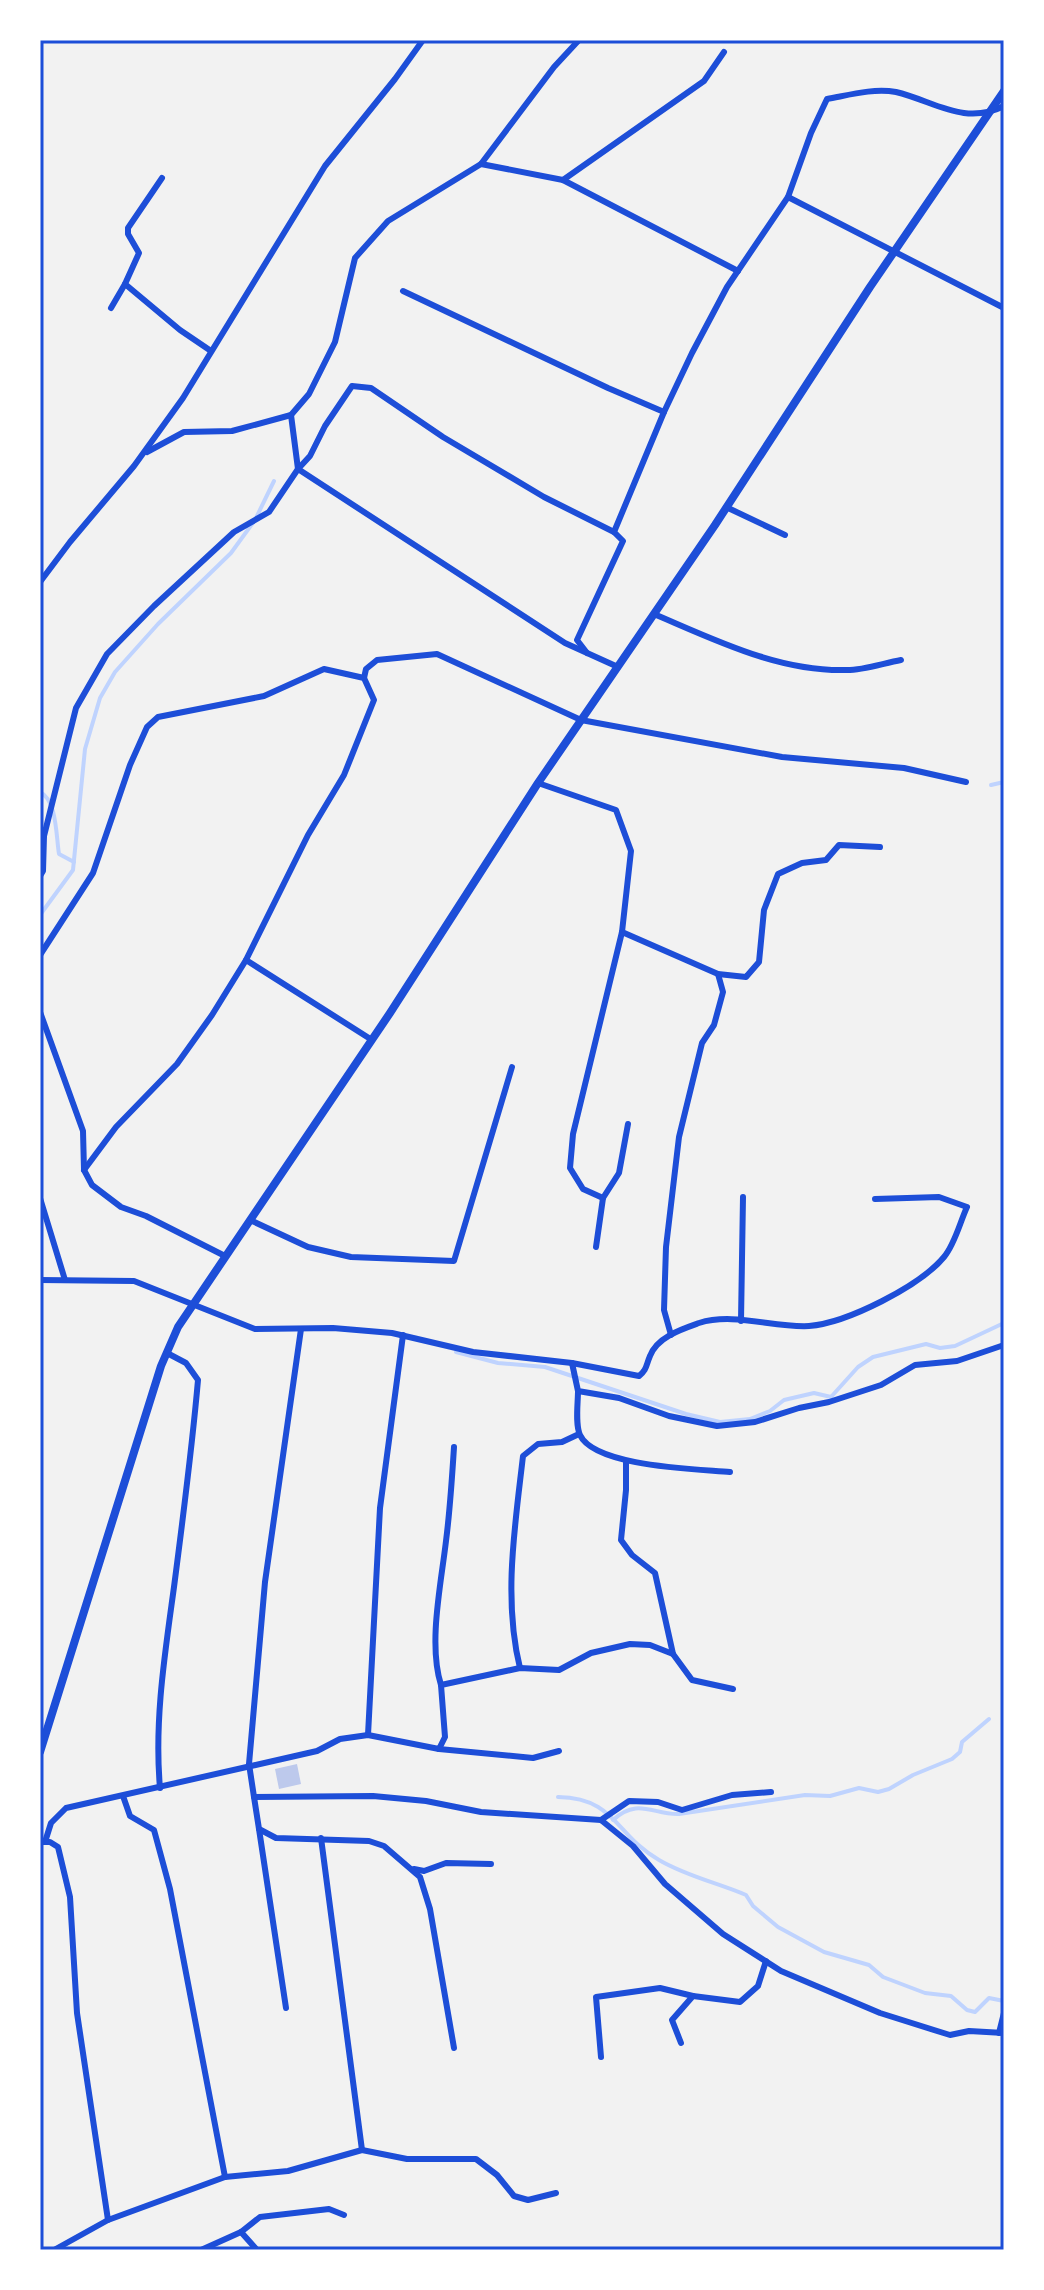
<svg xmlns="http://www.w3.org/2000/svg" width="1044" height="2290" font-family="'Fira Sans',sans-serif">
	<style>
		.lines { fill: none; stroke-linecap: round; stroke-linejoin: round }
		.stream { stroke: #bfd3fe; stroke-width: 4 }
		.building { fill: #bdc9ec }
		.minor { stroke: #1d4ed8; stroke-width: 6 }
		.secondary { stroke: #1d4ed8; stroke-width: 8 }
		.neatline { fill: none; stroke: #1d4ed8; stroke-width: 3 }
	</style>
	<rect width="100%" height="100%" fill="#f2f2f2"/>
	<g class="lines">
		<g class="stream">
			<path d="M 991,785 L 1004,782"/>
			<path d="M 40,792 C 57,800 56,836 59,854 L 74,862"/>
			<path d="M 40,915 L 73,870 L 85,749 L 100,698 L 115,672 L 158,624 L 231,553 L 255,520 L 274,481"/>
			<path d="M 456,1352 L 498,1363 L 545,1367 L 686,1414 L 720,1422 L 750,1419 L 770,1411 L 784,1400 L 814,1393 L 831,1397 L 858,1367 L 873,1357 L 926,1344 L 940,1348 L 955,1346 L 1004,1323"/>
			<path d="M 558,1797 C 616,1798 615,1835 659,1860 C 686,1876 718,1883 746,1895 L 753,1906 L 778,1927 L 824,1952 L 869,1965 L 883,1977 L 925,1993 L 951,1996 L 967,2010 L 975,2012 L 989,1998 L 1004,2001"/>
			<path d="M 613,1820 C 638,1797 653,1815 679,1814 L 805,1795 L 830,1796 L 859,1788 L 878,1792 L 889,1789 L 913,1775 L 952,1759 L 960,1752 L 962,1742 L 989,1719"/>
		</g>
	</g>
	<path class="building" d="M 297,1764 L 301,1784 L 279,1789 L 275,1769 Z"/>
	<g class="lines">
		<g class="minor">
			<path d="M 481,164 L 563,180 L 738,271"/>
			<path d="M 162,178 L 128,228 L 128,234 L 139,253 L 125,284 L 180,330 L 211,351"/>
			<path d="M 563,180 L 704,81 L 724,52"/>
			<path d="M 788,197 L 1004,308"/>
			<path d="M 403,291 L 608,388 L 664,412"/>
			<path d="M 111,308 L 125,284"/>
			<path d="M 291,415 L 298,469 L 565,643 L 618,667"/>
			<path d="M 147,452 L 184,432 L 232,431 L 291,415 L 309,394 L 335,342 L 355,258 L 388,221 L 481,164 L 554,67 L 579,40"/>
			<path d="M 726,507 L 785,535"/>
			<path d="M 40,582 L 70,542 L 134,466 L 183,398 L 325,166 L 395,79 L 423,40"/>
			<path d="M 654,614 C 715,640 779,672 847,670 C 864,670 884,663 901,660"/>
			<path d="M 587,653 L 577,640 L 623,541 L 614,532 L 664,412 L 692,353 L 727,287 L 788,197 L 811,133 L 827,99 C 849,95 873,88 896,92 C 934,101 964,126 1004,106"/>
			<path d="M 364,678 L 366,669 L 377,660 L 437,654 L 581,720 L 782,757 L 904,768 L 966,782"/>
			<path d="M 538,783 L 616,810 L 631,851 L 622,932 L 573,1134 L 570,1168 L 583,1189 L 603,1198"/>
			<path d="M 40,831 L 44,836 L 43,871 L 40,876"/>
			<path d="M 44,836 L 76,708 L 107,654 L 154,606 L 234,532 L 269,512 L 298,469 L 310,456 L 325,426 L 352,386 L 371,388 L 443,437 L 544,497 L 614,532"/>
			<path d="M 622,932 L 718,974 L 746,977 L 759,962 L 764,910 L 778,874 L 802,863 L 826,860 L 839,845 L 880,847"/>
			<path d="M 40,955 L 93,873 L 130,765 L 147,727 L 158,717 L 264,696 L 324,669 L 364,678 L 374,700 L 344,775 L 308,835 L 246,960 L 212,1015 L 177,1064 L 116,1127 L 84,1170"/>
			<path d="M 246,960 L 372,1040"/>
			<path d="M 40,1012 L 83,1131 L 84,1170 L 92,1185 L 121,1207 L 146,1216 L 225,1256"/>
			<path d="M 40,1198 L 65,1280"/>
			<path d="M 250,1220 L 308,1247 L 351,1257 L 454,1261 L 512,1067"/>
			<path d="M 596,1247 L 603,1198 L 619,1173 L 628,1124"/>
			<path d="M 40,1280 L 134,1281 L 255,1329 L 333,1328 L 392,1333 L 473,1352 L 572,1363 L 639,1376 C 647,1370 646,1365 650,1356 C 657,1337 682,1329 699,1323 C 734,1312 774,1328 809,1326 C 847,1323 920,1286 944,1257 C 955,1244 960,1222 967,1207 L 939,1197 L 875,1199"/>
			<path d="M 741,1321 L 743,1197"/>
			<path d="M 301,1329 L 265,1582 L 249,1764 L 254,1797 L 373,1796 L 426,1801 L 481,1812 L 601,1820 L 633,1846 L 665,1884 L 723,1934 L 781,1971 L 880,2013 L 950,2035 L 969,2031 L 1004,2033"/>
			<path d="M 671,1335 L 664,1310 L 666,1247 L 679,1137 L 702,1043 L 714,1025 L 723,992 L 718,974"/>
			<path d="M 572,1363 L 578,1391 L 619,1398 L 669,1416 L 717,1426 L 755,1422 L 799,1408 L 829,1402 L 881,1385 L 915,1365 L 957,1361 L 1004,1345"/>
			<path d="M 578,1391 C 578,1403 575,1424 580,1435 C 595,1467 698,1469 730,1472"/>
			<path d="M 626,1461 L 626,1490 L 621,1540 L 632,1555 L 655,1573 L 673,1654 L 692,1680 L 733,1689"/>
			<path d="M 520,1668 C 503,1599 515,1526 523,1456 L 538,1444 L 562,1442 L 579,1434"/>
			<path d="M 441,1685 C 428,1644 441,1584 446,1541 C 450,1510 452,1479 454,1447"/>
			<path d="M 368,1735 L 380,1508 L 403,1335"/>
			<path d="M 439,1749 L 533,1758 L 559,1751"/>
			<path d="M 160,1788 C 154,1721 165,1653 174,1587 C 183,1518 192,1449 198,1380 L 186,1363 L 167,1353"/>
			<path d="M 123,1796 L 130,1816 L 154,1830 L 170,1889 L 225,2177"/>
			<path d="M 254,1797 L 259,1829 L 276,1838 L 369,1841 L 384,1846 L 420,1877 L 430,1909 L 454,2048"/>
			<path d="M 601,1820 L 629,1801 L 658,1802 L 682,1810 L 732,1795 L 771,1792"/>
			<path d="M 259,1829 L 286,2008"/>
			<path d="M 321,1838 L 362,2150"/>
			<path d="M 40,1842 L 50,1842 L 58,1847 L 70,1897 L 77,2013 L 108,2220"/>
			<path d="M 45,1842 L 51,1823 L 66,1808 L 317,1751 L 340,1739 L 368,1735 L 439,1749 L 445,1737 L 441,1685 L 520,1668 L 559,1670 L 591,1653 L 630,1644 L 650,1645 L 673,1654"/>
			<path d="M 414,1869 L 424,1871 L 446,1863 L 491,1864"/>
			<path d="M 999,2033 L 1004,2013"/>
			<path d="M 681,2043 L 672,2020 L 693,1996 L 740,2002 L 758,1986 L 766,1961"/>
			<path d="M 601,2057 L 596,1997 L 660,1988 L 693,1996"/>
			<path d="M 241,2232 L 257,2250"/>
			<path d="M 54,2250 L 108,2220 L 225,2177 L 288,2171 L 362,2150 L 407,2159 L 476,2159 L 497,2175 L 514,2196 L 528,2200 L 556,2193"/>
			<path d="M 201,2250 L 241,2232 L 260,2217 L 329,2209 L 344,2215"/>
		</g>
		<path class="secondary" d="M 40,1752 L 161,1366 L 178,1327 L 390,1013 L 538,783 L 715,525 L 870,287 L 1004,91"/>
	</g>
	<rect width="1044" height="2290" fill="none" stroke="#ffffff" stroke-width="84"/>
	<rect x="42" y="42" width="960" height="2206" class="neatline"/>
</svg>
